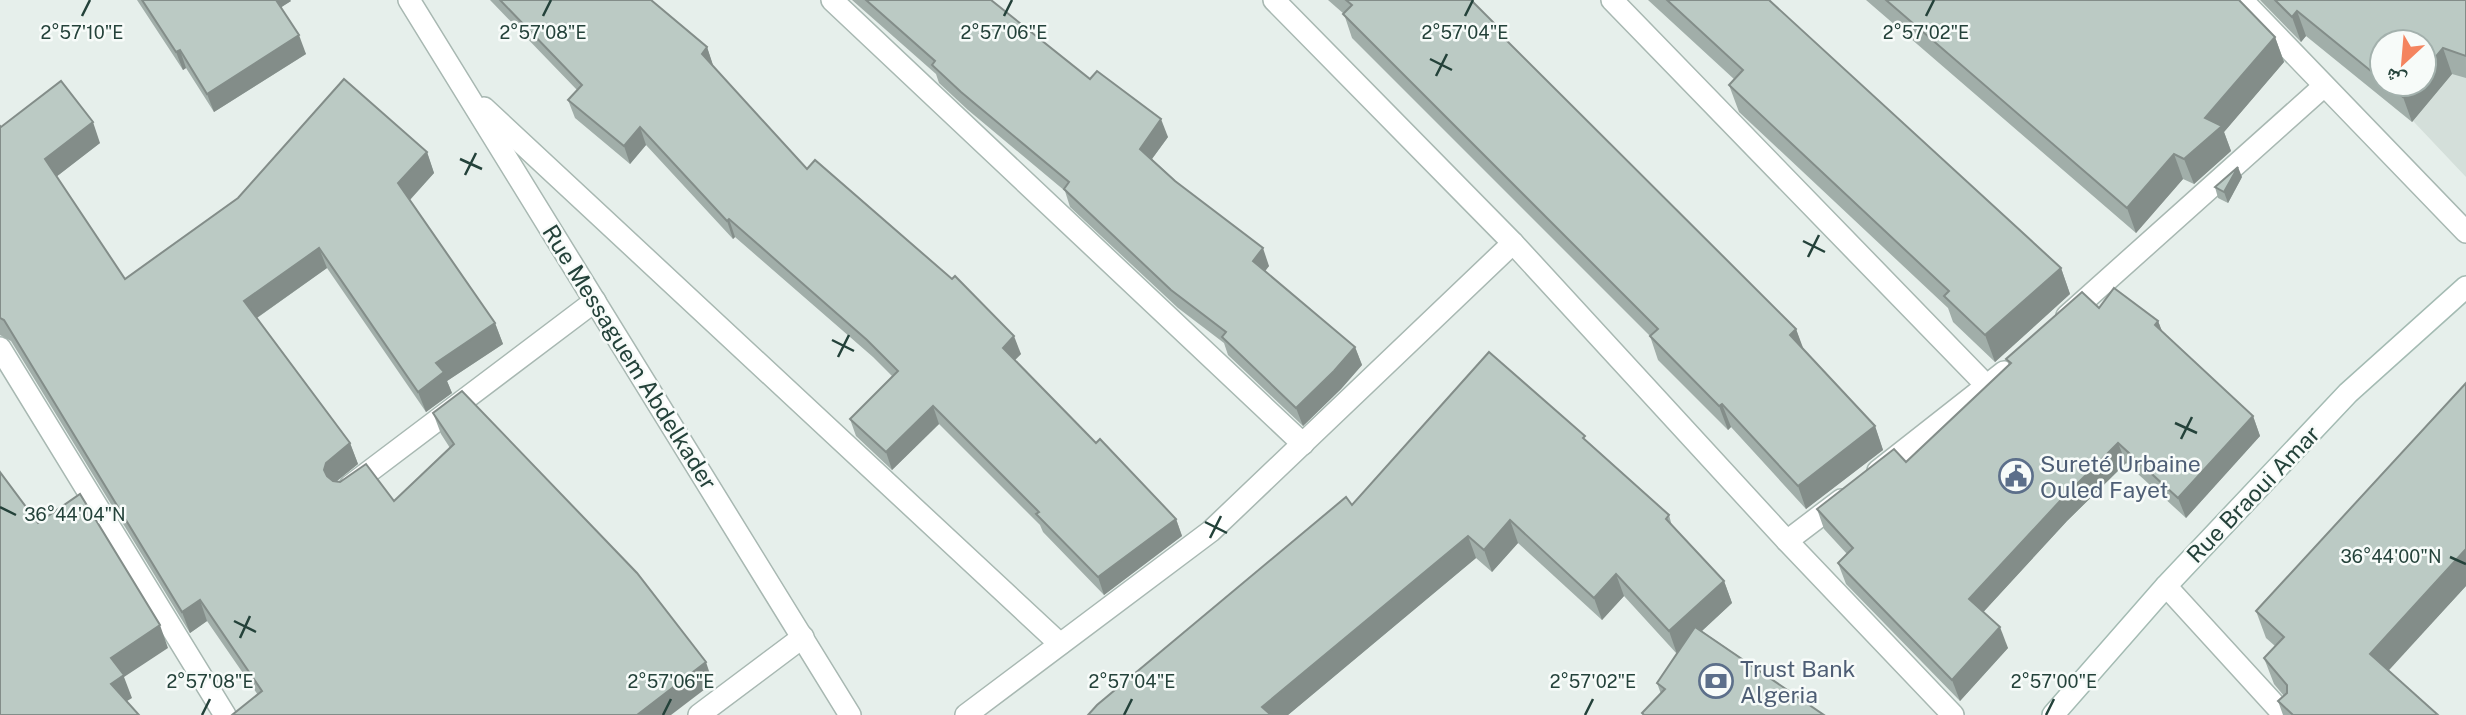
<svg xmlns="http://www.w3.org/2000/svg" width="2466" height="715" font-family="'Public Sans','Noto Naskh Arabic',sans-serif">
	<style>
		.built { fill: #d4dfda }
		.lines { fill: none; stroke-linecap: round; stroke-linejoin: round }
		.street-casing { stroke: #a8b8b2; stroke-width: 24 }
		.secondary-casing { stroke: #a4bbb3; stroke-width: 24 }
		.street { stroke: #fff; stroke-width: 21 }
		.secondary { stroke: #fff; stroke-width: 21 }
		.wall { fill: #a1aea9; fill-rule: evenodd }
		.shaded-wall { fill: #838d89 }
		.building { fill: #bbcac4; stroke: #838d89; stroke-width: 2 }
		.ticks { fill: none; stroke: #24423a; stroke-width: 2.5 }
		.labels { text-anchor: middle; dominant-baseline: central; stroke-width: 5; stroke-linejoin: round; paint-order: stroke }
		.street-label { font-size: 23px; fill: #24423a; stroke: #f7fbf9 }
		.service-label { font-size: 23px; fill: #4e5e75; stroke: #f7fbf9; text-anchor: start }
		.ticks-label { font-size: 18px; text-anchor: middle; fill: #24423a; stroke: #f7fbf9; stroke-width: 5; stroke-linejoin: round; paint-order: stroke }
	</style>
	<rect width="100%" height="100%" fill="#e6efeb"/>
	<path class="built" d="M 2466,9 L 2466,177 L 2381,87 L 2424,84 Z"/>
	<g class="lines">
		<g class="street-casing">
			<g id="street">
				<path d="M 409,0 L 850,715"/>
				<path d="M 832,0 L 1303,444"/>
				<path d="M 1274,0 L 1513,243 L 1787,541 L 1953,715"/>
				<path d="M 1612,0 L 1987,386"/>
				<path d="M 2242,0 L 2466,232"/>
				<path d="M 484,108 L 1060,644"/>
				<path d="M 2067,316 L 2324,86"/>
				<path d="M 0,348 L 225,715"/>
				<path d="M 1878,471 L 2004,372"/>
				<path d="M 350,486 L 595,301"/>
				<path d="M 1787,541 L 1841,500"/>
				<path d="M 2166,586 L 2284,715"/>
				<path d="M 699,715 L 803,637"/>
				<path d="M 966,715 L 1211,531 L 1513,243"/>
			</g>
		</g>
		<g class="secondary-casing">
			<path id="secondary" d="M 2053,715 L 2166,586 L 2348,393 L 2466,287"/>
		</g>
		<use href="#street" class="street"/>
		<use href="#secondary" class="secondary"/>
	</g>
	<g class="wall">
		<path d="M 137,0 L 290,0 L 291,1 L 281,7 L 306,54 L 214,112 L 186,68 L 183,70 Z"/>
		<path d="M 490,0 L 651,0 L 707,47 L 713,66 L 807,169 L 1021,354 L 1015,360 L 1096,443 L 1176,519 L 1182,536 L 1104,595 L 1043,532 L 1040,525 L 939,424 L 892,470 L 856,436 L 850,419 L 892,376 L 873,357 L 735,237 L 733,239 L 646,145 L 630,164 L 575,118 L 568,100 L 577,90 Z"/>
		<path d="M 852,0 L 991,0 L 1090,79 L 1168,137 L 1152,159 L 1269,266 L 1265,271 L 1355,347 L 1362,365 L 1341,389 L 1303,426 L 1228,355 L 1224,343 L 1178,308 L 1070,207 L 1065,191 L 968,110 L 939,83 L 936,74 Z"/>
		<path d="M 1328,0 L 1471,0 L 1503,32 L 1506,40 L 1796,329 L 1803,350 L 1875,426 L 1883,450 L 1806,509 L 1731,427 L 1728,430 L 1658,360 L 1650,336 L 1352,38 L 1344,14 Z"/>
		<path d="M 1648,0 L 1769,0 L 2061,268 L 2070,294 L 1995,362 L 1953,322 L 1948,308 L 1739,112 L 1729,85 L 1735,80 Z"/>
		<path d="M 1866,0 L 2239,0 L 2275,37 L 2284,62 L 2224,132 L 2231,151 L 2194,184 L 2183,179 L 2136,233 Z"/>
		<path d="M 2260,0 L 2466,0 L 2466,78 L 2452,74 L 2412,122 L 2306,36 L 2301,42 ZM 2382,42 L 2424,84 L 2382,84 Z"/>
		<path d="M 0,126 L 1,127 L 100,143 L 56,177 L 125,279 L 427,152 L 434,173 L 410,200 L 495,323 L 503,344 L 447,381 L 452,393 L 426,412 L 327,268 L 257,318 L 350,443 L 358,464 L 336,482 L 394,501 L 450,448 L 441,434 L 433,413 L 713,683 L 258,695 L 207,621 L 190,633 L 11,341 L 0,335 Z"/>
		<path d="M 2242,177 L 2228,203 L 2218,198 L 2215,187 Z"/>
		<path d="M 2099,308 L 2158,321 L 2162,332 L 2253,416 L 2260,436 L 2186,518 L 2126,463 L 2067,521 L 1983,612 L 2008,648 L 1960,701 L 1846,584 L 1838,563 L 1847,554 L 1824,529 L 1817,509 L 1906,462 L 2009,365 L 2006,359 Z"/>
		<path d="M 1586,440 L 1669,515 L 1672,526 L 1724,581 L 1732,603 L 1702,631 L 1824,715 L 1643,715 L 1642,713 L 1661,694 L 1657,683 L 1677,654 L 1624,596 L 1602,620 L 1518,543 L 1492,572 L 1476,558 L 1288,715 L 1352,505 Z"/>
		<path d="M 2466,586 L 2388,670 L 2438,715 L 2283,715 L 2278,701 L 2284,696 L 2274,684 L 2264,658 L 2275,646 L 2266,638 L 2256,611 Z"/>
	</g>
	<g class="shaded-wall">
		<path d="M 273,0 L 290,0 L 291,1 L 277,10 Z"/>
		<path d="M 2297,11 L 2306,36 L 2301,42 L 2292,17 Z"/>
		<path d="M 299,35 L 306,54 L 214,112 L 207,94 Z"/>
		<path d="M 2275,37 L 2284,62 L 2224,132 L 2231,151 L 2194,184 L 2184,159 L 2205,118 Z"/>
		<path d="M 707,47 L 713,65 L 708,71 L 702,54 Z"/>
		<path d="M 2443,48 L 2452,74 L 2412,122 L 2403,97 L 2413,84 L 2424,84 L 2424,71 Z"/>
		<path d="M 180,50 L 186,68 L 183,70 L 176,52 Z"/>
		<path d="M 1161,119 L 1168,137 L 1146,167 L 1140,149 Z"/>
		<path d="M 93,122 L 100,143 L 52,180 L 45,159 Z"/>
		<path d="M 640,127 L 646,145 L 630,164 L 624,146 Z"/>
		<path d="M 427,152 L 434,173 L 406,204 L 398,183 Z"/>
		<path d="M 2174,154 L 2183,179 L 2136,233 L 2127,208 Z"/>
		<path d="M 2238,167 L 2242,177 L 2228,203 L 2224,192 Z"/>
		<path d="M 729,219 L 735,237 L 733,239 L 727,221 Z"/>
		<path d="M 319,248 L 327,268 L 251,322 L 244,301 Z"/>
		<path d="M 1263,248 L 1269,266 L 1259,279 L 1253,261 Z"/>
		<path d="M 2061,268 L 2070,294 L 1995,362 L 1985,335 Z"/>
		<path d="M 2158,321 L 2166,341 L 2155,325 Z"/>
		<path d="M 495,323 L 503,344 L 447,381 L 452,393 L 426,412 L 418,392 L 436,363 Z"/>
		<path d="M 1796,329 L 1805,353 L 1790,335 Z"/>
		<path d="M 1014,336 L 1021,354 L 1009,366 L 1003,348 Z"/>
		<path d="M 1355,347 L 1362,365 L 1341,389 L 1303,426 L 1296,408 Z"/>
		<path d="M 1722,404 L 1731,427 L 1728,430 L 1719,406 Z"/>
		<path d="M 933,406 L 939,424 L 892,470 L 886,452 Z"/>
		<path d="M 2253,416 L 2260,436 L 2186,518 L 2178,498 Z"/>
		<path d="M 1875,426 L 1883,450 L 1806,509 L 1798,486 Z"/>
		<path d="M 350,443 L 358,464 L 333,484 L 332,491 L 324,470 L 326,463 Z"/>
		<path d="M 2118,443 L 2126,463 L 2067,521 L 1977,619 L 1969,599 L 2060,501 Z"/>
		<path d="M 1176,519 L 1182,536 L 1104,595 L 1098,577 Z"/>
		<path d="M 1510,520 L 1518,543 L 1492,572 L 1484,550 Z"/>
		<path d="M 1468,536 L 1476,558 L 1288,715 L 1265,715 L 1262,707 Z"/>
		<path d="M 2466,549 L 2466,586 L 2380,680 L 2370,654 Z"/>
		<path d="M 1616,574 L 1624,596 L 1602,620 L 1594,598 Z"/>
		<path d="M 1724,581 L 1732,603 L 1677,654 L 1669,631 Z"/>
		<path d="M 200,600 L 207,621 L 190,633 L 182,612 Z"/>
		<path d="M 160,625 L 168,648 L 124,677 L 132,698 L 119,706 L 111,684 L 111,658 Z"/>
		<path d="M 2000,627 L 2008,648 L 1960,701 L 1952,680 Z"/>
		<path d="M 706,662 L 713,683 L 671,715 L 637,715 Z"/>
	</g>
	<g class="building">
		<path d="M 142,0 L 276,0 L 299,35 L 207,94 L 180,50 L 176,52 Z"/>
		<path d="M 500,0 L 651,0 L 707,47 L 702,54 L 807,169 L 815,160 L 952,279 L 955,276 L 1014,336 L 1003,348 L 1096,443 L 1100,439 L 1176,519 L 1098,577 L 1036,514 L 1039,512 L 933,406 L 886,452 L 850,419 L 898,371 L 867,340 L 729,219 L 727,221 L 640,127 L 624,146 L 568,100 L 582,85 Z"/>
		<path d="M 866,0 L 991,0 L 1090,79 L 1097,71 L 1161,119 L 1140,149 L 1175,181 L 1263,248 L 1253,261 L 1355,347 L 1334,371 L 1296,408 L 1222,337 L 1226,332 L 1171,290 L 1064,189 L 1069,182 L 961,92 L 932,65 L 935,61 Z"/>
		<path d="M 1346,0 L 1471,0 L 1503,32 L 1500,34 L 1796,329 L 1790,335 L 1875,426 L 1798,486 L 1722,404 L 1719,406 L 1650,336 L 1658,329 L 1343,14 L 1352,5 Z"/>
		<path d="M 1667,0 L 1769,0 L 2061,268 L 1985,335 L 1944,296 L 1949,291 L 1729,85 L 1743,70 Z"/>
		<path d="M 1886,0 L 2239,0 L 2275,37 L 2205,118 L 2222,126 L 2184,159 L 2174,154 L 2127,208 Z"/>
		<path d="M 2275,0 L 2466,0 L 2466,56 L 2443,48 L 2424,71 L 2424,42 L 2382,42 L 2382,80 L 2297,11 L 2292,17 Z"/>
		<path d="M 344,79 L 427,152 L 398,183 L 495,323 L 436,363 L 444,372 L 418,392 L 319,248 L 244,301 L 350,443 L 326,463 L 324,470 L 327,476 L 333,481 L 340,482 L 366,464 L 394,501 L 454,444 L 433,413 L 462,391 L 637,573 L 706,662 L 637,715 L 232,715 L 262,691 L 200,600 L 182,612 L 4,320 L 0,318 L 0,126 L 1,127 L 61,81 L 93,122 L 45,159 L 125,279 L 238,198 Z"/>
		<path d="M 2387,84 L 2413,84 L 2403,97 Z"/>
		<path d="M 2238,167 L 2224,192 L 2215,187 Z"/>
		<path d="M 2114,288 L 2158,321 L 2155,325 L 2253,416 L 2178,498 L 2118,443 L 2060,501 L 1969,599 L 2000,627 L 1952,680 L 1838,563 L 1853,548 L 1817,509 L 1894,449 L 1906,462 L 2011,363 L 2006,359 L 2082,292 L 2099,308 Z"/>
		<path d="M 1489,352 L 1585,436 L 1583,438 L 1669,515 L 1666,519 L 1724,581 L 1669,631 L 1616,574 L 1594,598 L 1510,520 L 1484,550 L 1468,536 L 1262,707 L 1271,715 L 1088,715 L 1097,705 L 1346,497 L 1352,505 Z"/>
		<path d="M 2466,383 L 2466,549 L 2370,654 L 2438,715 L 2293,715 L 2278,701 L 2287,693 L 2287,685 L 2264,658 L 2284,637 L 2256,611 Z"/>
		<path d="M 0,472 L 38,523 L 80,494 L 160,625 L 111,658 L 124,675 L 111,684 L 139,715 L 0,715 Z"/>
		<path d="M 1695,627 L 1824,715 L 1644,715 L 1642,713 L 1665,689 L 1657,683 Z"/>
	</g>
	<path class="ticks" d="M 82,16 L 90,0M 543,16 L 551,0M 1004,16 L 1012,0M 1465,16 L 1473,0M 1926,16 L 1934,0M 1430,59 L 1452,70M 1436,76 L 1447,54M 460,159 L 482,169M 465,175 L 476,153M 1803,241 L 1825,252M 1808,257 L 1819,235M 832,340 L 854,351M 838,357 L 849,335M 2175,423 L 2197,433M 2181,439 L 2192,417M 0,507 L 16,515M 1205,522 L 1227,533M 1210,538 L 1221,516M 2450,557 L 2466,564M 234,621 L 256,632M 240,638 L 250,616M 202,715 L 210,699M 663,715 L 671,699M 1124,715 L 1132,699M 1585,715 L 1593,699M 2046,715 L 2054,699"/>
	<defs>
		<g id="civic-ring" transform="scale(1.75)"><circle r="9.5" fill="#f7fbf9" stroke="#5c6f8a" stroke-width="1.5"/><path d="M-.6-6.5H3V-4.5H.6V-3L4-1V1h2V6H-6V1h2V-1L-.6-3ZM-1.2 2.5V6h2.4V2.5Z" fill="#5c6f8a"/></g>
		<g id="bank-ring" transform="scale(1.75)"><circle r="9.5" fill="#f7fbf9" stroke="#5c6f8a" stroke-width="1.5"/><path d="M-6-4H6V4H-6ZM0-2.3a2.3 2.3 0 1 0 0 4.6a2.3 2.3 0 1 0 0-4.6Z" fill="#5c6f8a"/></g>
	</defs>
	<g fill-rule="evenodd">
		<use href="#civic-ring" x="2016" y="476"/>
		<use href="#bank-ring" x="1716" y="681"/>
	</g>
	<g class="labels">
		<g class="street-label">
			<text transform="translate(630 357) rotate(58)">Rue Messaguem Abdelkader</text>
			<text transform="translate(2253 494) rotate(-46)">Rue Braoui Amar</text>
		</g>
		<g class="service-label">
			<text x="2040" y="463">Sureté Urbaine<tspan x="2040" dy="26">Ouled Fayet</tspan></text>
			<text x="1740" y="668">Trust Bank<tspan x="1740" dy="26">Algeria</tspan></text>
		</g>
	</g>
	<g class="ticks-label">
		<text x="82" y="39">2°57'10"E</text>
		<text x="543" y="39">2°57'08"E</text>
		<text x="1004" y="39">2°57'06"E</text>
		<text x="1465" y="39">2°57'04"E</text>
		<text x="1926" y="39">2°57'02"E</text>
		<text x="75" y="521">36°44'04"N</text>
		<text x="2391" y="563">36°44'00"N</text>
		<text x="210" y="688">2°57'08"E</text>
		<text x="671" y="688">2°57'06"E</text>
		<text x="1132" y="688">2°57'04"E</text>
		<text x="1593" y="688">2°57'02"E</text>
		<text x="2054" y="688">2°57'00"E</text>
	</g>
	<g transform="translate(2403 63) rotate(206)"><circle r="33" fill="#f7fbf9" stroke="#a3b1ad" stroke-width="2"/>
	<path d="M0-5L12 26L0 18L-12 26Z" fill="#f4845f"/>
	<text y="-10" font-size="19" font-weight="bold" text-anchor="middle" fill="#24423a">ش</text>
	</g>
</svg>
